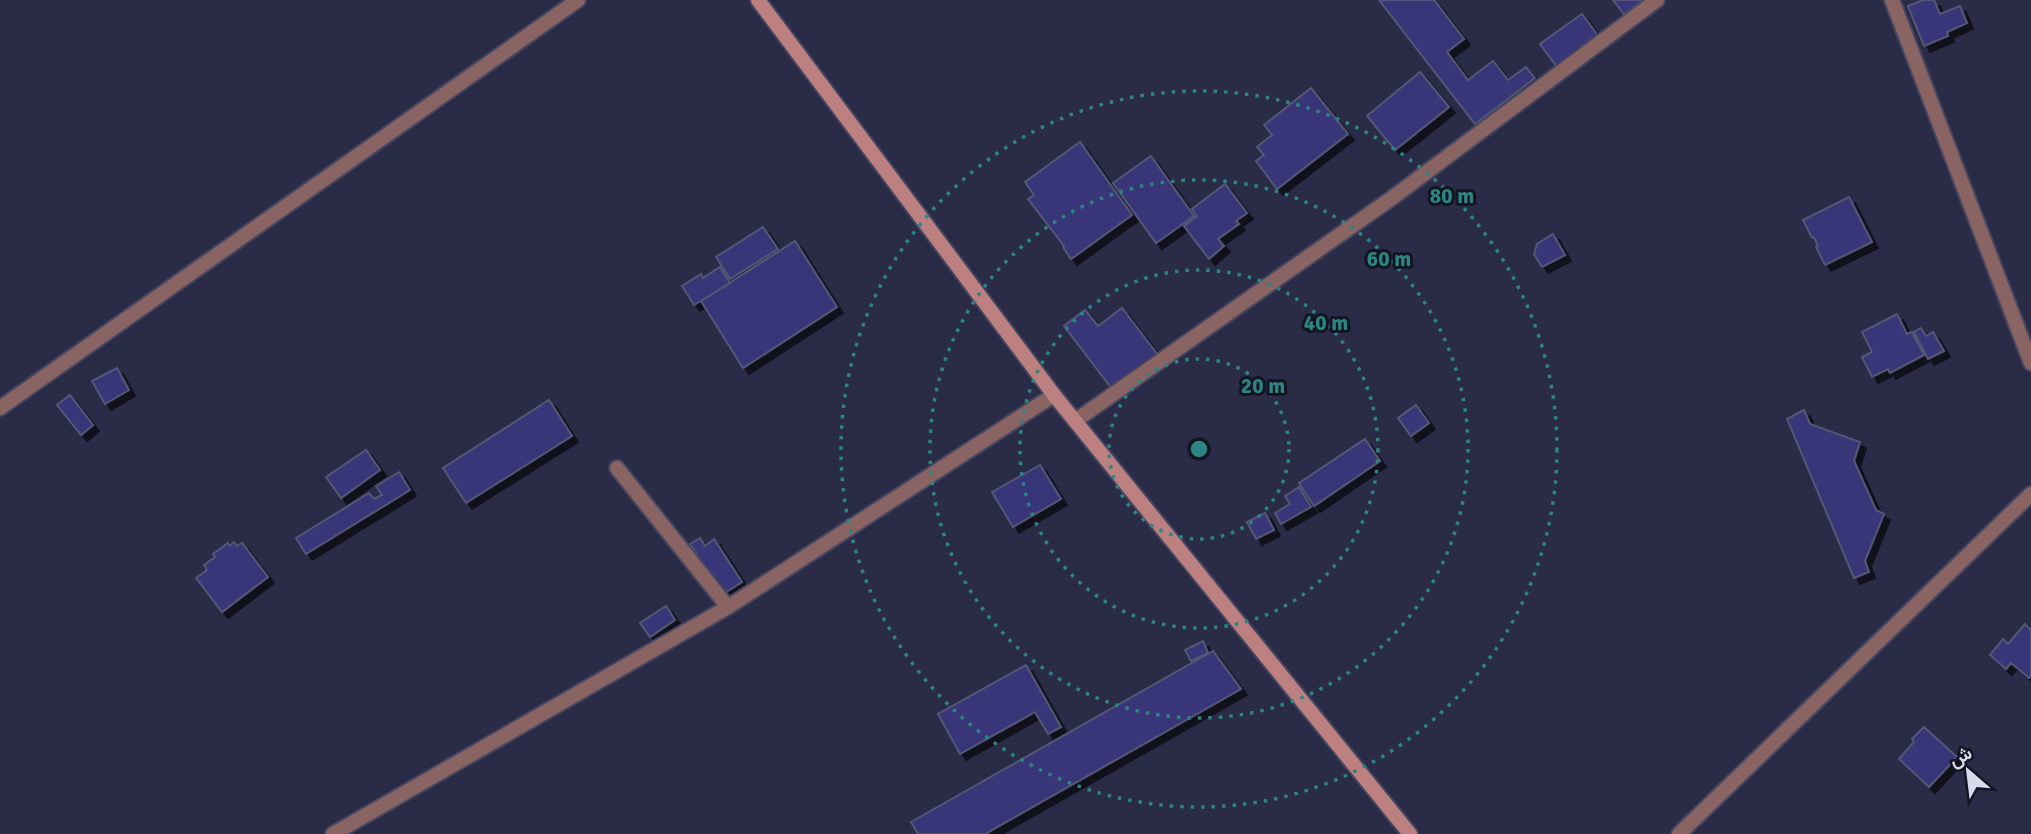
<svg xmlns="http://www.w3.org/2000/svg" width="2031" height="834" font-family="Signika,Vazirmatn,sans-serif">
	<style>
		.building { fill: #373679; stroke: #545775; stroke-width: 2; filter: url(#shadow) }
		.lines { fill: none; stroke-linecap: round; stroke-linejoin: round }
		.minor-casing { stroke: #464761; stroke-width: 18 }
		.secondary-casing { stroke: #464761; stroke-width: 18 }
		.minor { stroke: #8a6363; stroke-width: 14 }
		.secondary { stroke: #bd8080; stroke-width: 14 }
		.ring { fill: none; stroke: #2d8581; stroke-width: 3.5; stroke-dasharray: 3.5 7 }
		.centre { fill: #2d8581; stroke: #141522; stroke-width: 3.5 }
		.ring-label { font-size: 21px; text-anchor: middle; font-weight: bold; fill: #2d8581; stroke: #141522; stroke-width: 6; stroke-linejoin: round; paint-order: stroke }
	</style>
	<defs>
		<filter id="shadow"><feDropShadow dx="6" dy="6" stdDeviation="0" flood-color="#0009"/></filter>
	</defs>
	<rect width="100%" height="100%" fill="#2a2b47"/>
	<g class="building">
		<path d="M 1379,0 L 1434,0 L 1464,39 L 1447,52 L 1468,80 L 1493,61 L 1508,80 L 1526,67 L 1535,78 L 1475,124 Z"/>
		<path d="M 1613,0 L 1643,0 L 1624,14 Z"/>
		<path d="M 1923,0 L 1934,0 L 1940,14 L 1960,6 L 1967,23 L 1947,32 L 1948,36 L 1924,46 L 1908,6 Z"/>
		<path d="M 1582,14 L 1599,37 L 1557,67 L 1540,44 Z"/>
		<path d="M 1420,72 L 1449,107 L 1395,150 L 1367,116 Z"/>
		<path d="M 1311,88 L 1348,134 L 1277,189 L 1256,161 L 1264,155 L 1257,147 L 1272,135 L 1264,125 Z"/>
		<path d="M 1080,142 L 1132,215 L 1071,259 L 1063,247 L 1064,246 L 1028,199 L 1034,195 L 1025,182 Z"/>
		<path d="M 1151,156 L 1194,216 L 1156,243 L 1113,183 Z"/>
		<path d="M 1225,184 L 1247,213 L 1236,221 L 1239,224 L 1218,239 L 1224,246 L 1209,259 L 1184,226 L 1197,216 L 1192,209 Z"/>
		<path d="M 1849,197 L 1872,242 L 1825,265 L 1816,247 L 1818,246 L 1814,237 L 1812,238 L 1803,220 Z"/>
		<path d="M 763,227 L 778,249 L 730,279 L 716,257 Z"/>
		<path d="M 1553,234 L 1565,255 L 1542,267 L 1534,254 L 1537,244 Z"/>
		<path d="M 795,241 L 837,307 L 743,368 L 701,301 Z"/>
		<path d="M 720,267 L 730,283 L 694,305 L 682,286 L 701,274 L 703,278 Z"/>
		<path d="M 1122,308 L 1158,355 L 1113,390 L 1064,326 L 1085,310 L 1098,326 Z"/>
		<path d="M 1897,314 L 1907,334 L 1912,332 L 1924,355 L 1890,373 L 1888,369 L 1872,377 L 1862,357 L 1872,352 L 1862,332 Z"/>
		<path d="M 1921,328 L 1926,336 L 1933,332 L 1944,351 L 1928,359 L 1914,332 Z"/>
		<path d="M 117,368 L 129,390 L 105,404 L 92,381 Z"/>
		<path d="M 70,395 L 93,425 L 81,435 L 57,405 Z"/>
		<path d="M 549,400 L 572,436 L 466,503 L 443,468 Z"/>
		<path d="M 1416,405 L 1429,423 L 1411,436 L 1398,418 Z"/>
		<path d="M 1804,410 L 1810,424 L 1860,442 L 1854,461 L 1876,510 L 1884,514 L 1865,561 L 1869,572 L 1854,578 L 1787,419 Z"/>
		<path d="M 1365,439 L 1380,461 L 1314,506 L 1299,483 Z"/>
		<path d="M 366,450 L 380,470 L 341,498 L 326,477 Z"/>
		<path d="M 1040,465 L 1061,499 L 1013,527 L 992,492 Z"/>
		<path d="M 399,472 L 410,490 L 306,554 L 296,538 L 369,493 L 374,499 L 382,495 L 376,486 Z"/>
		<path d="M 1299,487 L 1311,507 L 1281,524 L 1275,513 L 1290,504 L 1285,496 Z"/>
		<path d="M 1265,513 L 1274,530 L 1256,539 L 1247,522 Z"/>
		<path d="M 700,538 L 705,546 L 714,539 L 742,582 L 723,594 L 690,544 Z"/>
		<path d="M 234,542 L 237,546 L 242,543 L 268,577 L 222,612 L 196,578 L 207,570 L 204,565 L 215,557 L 213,554 L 228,543 L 230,546 Z"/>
		<path d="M 666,606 L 675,620 L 650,637 L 640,623 Z"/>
		<path d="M 2025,624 L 2031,630 L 2031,676 L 2029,678 L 2011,663 L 2006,669 L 1990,655 L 2003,639 L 2008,644 Z"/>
		<path d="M 1203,641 L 1208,653 L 1191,661 L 1185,650 Z"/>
		<path d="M 1213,651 L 1241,689 L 985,834 L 918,834 L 911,822 Z"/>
		<path d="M 1026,665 L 1061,727 L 1048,734 L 1035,712 L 960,754 L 938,714 Z"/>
		<path d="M 1924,727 L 1957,757 L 1929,787 L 1899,759 L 1914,742 L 1912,739 Z"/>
	</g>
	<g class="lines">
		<g class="minor-casing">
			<g id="minor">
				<path d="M 1892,0 L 2031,363"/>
				<path d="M 0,408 L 578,0"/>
				<path d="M 1075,421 L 1392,198 L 1657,0"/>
				<path d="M 617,468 L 728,607"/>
				<path d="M 333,834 L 728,607 L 1054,395"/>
				<path d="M 1679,834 L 2031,494"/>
			</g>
		</g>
		<g class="secondary-casing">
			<path id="secondary" d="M 758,0 L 1054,395 L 1410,834"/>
		</g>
		<use href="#minor" class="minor"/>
		<use href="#secondary" class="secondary"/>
	</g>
	<g class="ring">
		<circle cx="1199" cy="449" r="90"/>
		<circle cx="1199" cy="449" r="179"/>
		<circle cx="1199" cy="449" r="269"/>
		<circle cx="1199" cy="449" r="358"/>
	</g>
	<circle cx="1199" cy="449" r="10" class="centre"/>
	<g class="ring-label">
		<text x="1452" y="203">80 m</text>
		<text x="1389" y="266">60 m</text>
		<text x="1326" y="330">40 m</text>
		<text x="1263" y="393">20 m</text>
	</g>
	<g transform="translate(1968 771) rotate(332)" stroke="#141522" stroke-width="5" paint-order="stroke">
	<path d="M0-5L12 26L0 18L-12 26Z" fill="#d8daec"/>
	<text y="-10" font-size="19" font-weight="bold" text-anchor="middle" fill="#d8daec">ش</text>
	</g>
</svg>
